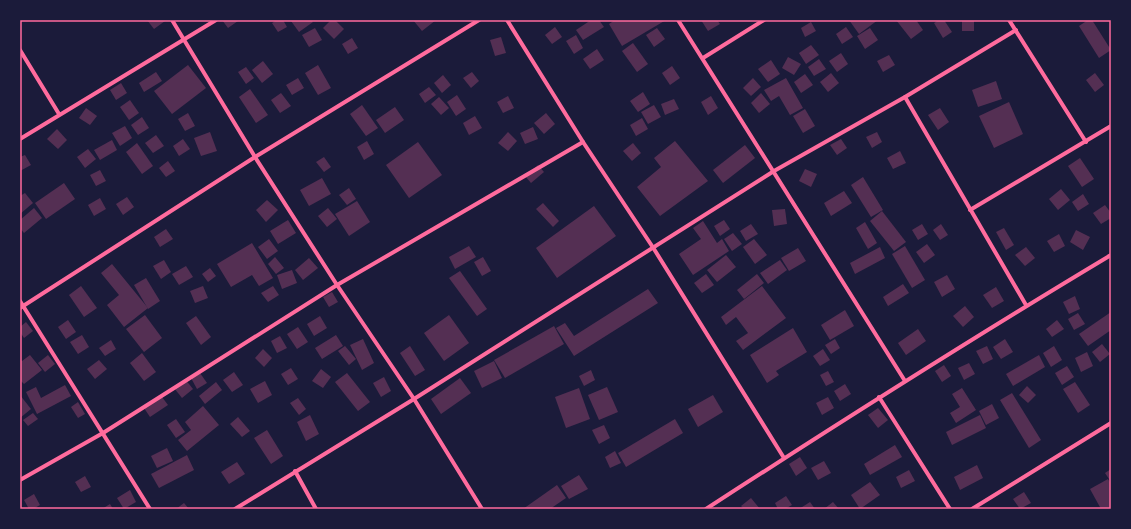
<svg xmlns="http://www.w3.org/2000/svg" width="1131" height="529" font-family="'IBM Plex Sans',sans-serif">
	<style>
		.building { fill: #542f53 }
		.lines { fill: none; stroke-linecap: round; stroke-linejoin: round }
		.minor { stroke: #ff6b9d; stroke-width: 4 }
		.neatline { fill: none; stroke: #ff6b9d; stroke-width: 1.5 }
	</style>
	<rect width="100%" height="100%" fill="#1b1b3a"/>
	<g class="building">
		<path d="M 147,20 L 164,20 L 165,21 L 154,29 Z"/>
		<path d="M 222,20 L 238,20 L 238,21 L 228,28 Z"/>
		<path d="M 277,20 L 283,20 L 287,27 L 278,32 L 272,23 Z"/>
		<path d="M 311,20 L 313,22 L 299,32 L 291,21 Z"/>
		<path d="M 331,20 L 335,20 L 344,29 L 334,39 L 323,28 Z"/>
		<path d="M 413,20 L 436,20 L 422,31 Z"/>
		<path d="M 591,20 L 599,20 L 604,27 L 583,40 L 576,30 Z"/>
		<path d="M 615,20 L 666,20 L 622,46 L 609,24 Z"/>
		<path d="M 701,20 L 717,20 L 720,24 L 708,31 Z"/>
		<path d="M 849,20 L 878,20 L 859,34 Z"/>
		<path d="M 896,20 L 916,20 L 923,30 L 911,39 Z"/>
		<path d="M 939,20 L 944,20 L 952,32 L 943,38 L 934,23 Z"/>
		<rect x="962" y="20" width="12" height="11"/>
		<path d="M 1088,20 L 1092,20 L 1111,50 L 1099,58 L 1079,26 Z"/>
		<path d="M 811,22 L 816,31 L 805,37 L 801,28 Z"/>
		<path d="M 555,27 L 562,37 L 552,44 L 545,35 Z"/>
		<path d="M 846,27 L 853,37 L 842,44 L 836,34 Z"/>
		<path d="M 315,28 L 322,40 L 309,47 L 302,35 Z"/>
		<path d="M 657,28 L 665,39 L 654,47 L 646,35 Z"/>
		<path d="M 870,28 L 878,40 L 865,49 L 857,36 Z"/>
		<path d="M 576,35 L 583,48 L 574,54 L 566,41 Z"/>
		<path d="M 501,37 L 506,53 L 495,56 L 490,40 Z"/>
		<path d="M 352,38 L 358,48 L 348,54 L 342,44 Z"/>
		<path d="M 633,43 L 648,64 L 637,72 L 622,51 Z"/>
		<path d="M 811,45 L 819,55 L 806,64 L 799,53 Z"/>
		<path d="M 597,49 L 604,60 L 590,69 L 583,59 Z"/>
		<path d="M 841,53 L 848,64 L 837,72 L 829,61 Z"/>
		<path d="M 889,55 L 895,65 L 883,72 L 877,61 Z"/>
		<path d="M 788,57 L 801,64 L 794,75 L 782,68 Z"/>
		<path d="M 819,59 L 826,69 L 814,76 L 808,67 Z"/>
		<path d="M 771,60 L 780,74 L 768,82 L 758,69 Z"/>
		<path d="M 263,61 L 273,74 L 262,83 L 252,70 Z"/>
		<path d="M 188,65 L 206,88 L 172,114 L 154,91 Z"/>
		<path d="M 318,65 L 331,88 L 318,95 L 305,73 Z"/>
		<path d="M 672,66 L 680,78 L 670,85 L 662,73 Z"/>
		<path d="M 246,67 L 254,78 L 246,84 L 238,72 Z"/>
		<path d="M 156,72 L 162,81 L 144,92 L 139,83 Z"/>
		<path d="M 472,72 L 479,81 L 471,88 L 463,78 Z"/>
		<path d="M 831,73 L 839,83 L 828,92 L 820,82 Z"/>
		<path d="M 1095,73 L 1104,85 L 1095,92 L 1086,80 Z"/>
		<path d="M 805,74 L 813,85 L 801,93 L 794,82 Z"/>
		<path d="M 443,75 L 451,85 L 442,93 L 434,83 Z"/>
		<path d="M 298,78 L 304,88 L 292,95 L 286,85 Z"/>
		<path d="M 753,78 L 761,87 L 751,96 L 743,88 Z"/>
		<path d="M 786,78 L 803,108 L 790,115 L 779,96 L 771,101 L 764,90 Z"/>
		<path d="M 996,81 L 1002,99 L 978,107 L 972,90 Z"/>
		<path d="M 121,83 L 127,93 L 116,100 L 110,90 Z"/>
		<path d="M 429,87 L 436,95 L 425,103 L 419,94 Z"/>
		<path d="M 250,89 L 268,115 L 256,123 L 239,97 Z"/>
		<path d="M 643,92 L 650,104 L 638,112 L 630,101 Z"/>
		<path d="M 281,93 L 291,106 L 280,113 L 271,100 Z"/>
		<path d="M 761,93 L 770,104 L 759,113 L 751,103 Z"/>
		<path d="M 457,95 L 466,109 L 456,116 L 447,102 Z"/>
		<path d="M 508,96 L 514,108 L 503,113 L 497,102 Z"/>
		<path d="M 711,96 L 718,108 L 708,115 L 701,102 Z"/>
		<path d="M 439,97 L 449,108 L 441,115 L 431,104 Z"/>
		<path d="M 674,99 L 679,109 L 665,115 L 661,104 Z"/>
		<path d="M 130,100 L 139,113 L 129,120 L 120,107 Z"/>
		<path d="M 1009,102 L 1023,134 L 994,148 L 979,116 Z"/>
		<path d="M 362,105 L 378,128 L 366,136 L 350,114 Z"/>
		<path d="M 654,105 L 661,117 L 648,124 L 641,112 Z"/>
		<path d="M 395,107 L 404,120 L 385,133 L 376,120 Z"/>
		<path d="M 86,108 L 97,116 L 90,125 L 79,118 Z"/>
		<path d="M 940,108 L 949,122 L 938,130 L 928,115 Z"/>
		<path d="M 805,109 L 815,126 L 803,133 L 793,116 Z"/>
		<path d="M 188,113 L 195,126 L 185,131 L 178,119 Z"/>
		<path d="M 546,113 L 555,124 L 544,134 L 534,123 Z"/>
		<path d="M 475,116 L 482,128 L 469,135 L 463,123 Z"/>
		<path d="M 142,117 L 149,128 L 138,135 L 131,125 Z"/>
		<path d="M 642,118 L 648,129 L 636,136 L 630,125 Z"/>
		<path d="M 125,126 L 132,138 L 120,146 L 112,133 Z"/>
		<path d="M 533,127 L 538,139 L 525,144 L 520,133 Z"/>
		<path d="M 57,129 L 67,140 L 58,149 L 47,139 Z"/>
		<path d="M 210,132 L 217,151 L 201,156 L 194,138 Z"/>
		<path d="M 508,132 L 517,141 L 508,151 L 498,143 Z"/>
		<path d="M 877,132 L 882,142 L 872,148 L 866,137 Z"/>
		<path d="M 156,135 L 164,146 L 153,153 L 145,143 Z"/>
		<path d="M 183,139 L 190,149 L 179,156 L 173,146 Z"/>
		<path d="M 841,139 L 847,148 L 837,155 L 830,145 Z"/>
		<path d="M 112,140 L 117,150 L 100,160 L 94,150 Z"/>
		<path d="M 367,141 L 374,154 L 364,160 L 357,147 Z"/>
		<path d="M 675,141 L 708,181 L 660,216 L 637,187 L 661,167 L 654,158 Z"/>
		<path d="M 418,142 L 442,175 L 409,198 L 386,165 Z"/>
		<path d="M 137,143 L 153,166 L 142,174 L 126,152 Z"/>
		<path d="M 633,143 L 641,153 L 632,161 L 623,151 Z"/>
		<path d="M 745,145 L 755,158 L 723,183 L 713,170 Z"/>
		<path d="M 88,149 L 96,159 L 85,168 L 77,157 Z"/>
		<path d="M 900,151 L 906,163 L 893,169 L 887,158 Z"/>
		<path d="M 25,155 L 31,165 L 20,171 L 20,157 Z"/>
		<path d="M 324,157 L 331,167 L 324,172 L 316,162 Z"/>
		<path d="M 1080,158 L 1094,179 L 1082,187 L 1068,166 Z"/>
		<path d="M 168,161 L 175,171 L 166,177 L 159,168 Z"/>
		<path d="M 538,165 L 544,172 L 531,183 L 525,176 Z"/>
		<path d="M 805,169 L 817,174 L 811,187 L 799,181 Z"/>
		<path d="M 100,170 L 106,181 L 96,186 L 90,175 Z"/>
		<path d="M 863,177 L 883,210 L 871,217 L 851,185 Z"/>
		<path d="M 322,178 L 331,194 L 309,206 L 300,190 Z"/>
		<path d="M 64,183 L 75,199 L 46,219 L 35,203 Z"/>
		<path d="M 349,188 L 356,199 L 347,205 L 339,195 Z"/>
		<path d="M 1061,189 L 1070,200 L 1058,210 L 1049,199 Z"/>
		<path d="M 844,191 L 852,203 L 831,216 L 824,203 Z"/>
		<path d="M 25,193 L 33,203 L 20,214 L 20,196 Z"/>
		<path d="M 1083,194 L 1089,204 L 1078,211 L 1072,202 Z"/>
		<path d="M 127,197 L 134,207 L 123,215 L 116,204 Z"/>
		<path d="M 100,198 L 106,209 L 94,216 L 88,205 Z"/>
		<path d="M 267,200 L 278,210 L 266,222 L 256,210 Z"/>
		<path d="M 357,201 L 370,222 L 349,236 L 335,214 Z"/>
		<path d="M 543,203 L 559,221 L 553,227 L 536,209 Z"/>
		<path d="M 1105,205 L 1111,213 L 1111,218 L 1101,224 L 1093,213 Z"/>
		<path d="M 594,206 L 616,236 L 557,278 L 536,248 Z"/>
		<path d="M 34,208 L 42,218 L 24,233 L 20,228 L 20,220 Z"/>
		<path d="M 328,208 L 337,219 L 327,227 L 318,216 Z"/>
		<path d="M 785,209 L 787,224 L 774,226 L 772,210 Z"/>
		<path d="M 882,211 L 906,242 L 894,251 L 870,221 Z"/>
		<path d="M 288,220 L 296,233 L 278,244 L 270,231 Z"/>
		<path d="M 724,220 L 730,229 L 720,236 L 714,226 Z"/>
		<path d="M 703,221 L 717,243 L 722,239 L 729,251 L 693,275 L 679,254 L 701,239 L 693,228 Z"/>
		<path d="M 865,222 L 877,243 L 868,249 L 856,228 Z"/>
		<path d="M 751,224 L 758,234 L 746,241 L 740,231 Z"/>
		<path d="M 922,224 L 928,234 L 918,240 L 912,230 Z"/>
		<path d="M 941,224 L 948,235 L 940,240 L 933,230 Z"/>
		<path d="M 1004,228 L 1014,245 L 1006,250 L 996,232 Z"/>
		<path d="M 166,229 L 173,239 L 160,247 L 154,237 Z"/>
		<path d="M 1076,230 L 1090,237 L 1083,250 L 1070,242 Z"/>
		<path d="M 733,233 L 742,244 L 732,251 L 724,239 Z"/>
		<path d="M 1059,234 L 1065,246 L 1054,252 L 1047,241 Z"/>
		<path d="M 269,239 L 278,251 L 267,259 L 258,247 Z"/>
		<path d="M 754,239 L 767,255 L 755,264 L 743,247 Z"/>
		<path d="M 252,243 L 273,278 L 259,286 L 252,275 L 231,287 L 217,264 Z"/>
		<path d="M 927,244 L 935,255 L 924,263 L 916,252 Z"/>
		<path d="M 469,246 L 476,257 L 455,269 L 449,257 Z"/>
		<path d="M 905,246 L 925,280 L 912,288 L 892,254 Z"/>
		<path d="M 880,247 L 885,258 L 855,274 L 850,263 Z"/>
		<path d="M 1026,247 L 1035,258 L 1025,266 L 1015,255 Z"/>
		<path d="M 798,248 L 806,261 L 789,271 L 781,258 Z"/>
		<path d="M 726,255 L 736,267 L 717,282 L 707,270 Z"/>
		<path d="M 275,257 L 284,268 L 276,274 L 268,264 Z"/>
		<path d="M 483,257 L 491,271 L 482,276 L 474,262 Z"/>
		<path d="M 309,258 L 318,268 L 303,280 L 295,270 Z"/>
		<path d="M 164,260 L 171,272 L 161,279 L 153,266 Z"/>
		<path d="M 780,260 L 787,270 L 768,284 L 760,273 Z"/>
		<path d="M 112,264 L 148,308 L 124,327 L 107,305 L 119,295 L 101,273 Z"/>
		<path d="M 186,266 L 193,277 L 179,285 L 172,274 Z"/>
		<path d="M 210,268 L 216,276 L 208,282 L 202,274 Z"/>
		<path d="M 292,270 L 297,283 L 282,289 L 277,275 Z"/>
		<path d="M 460,271 L 487,309 L 477,316 L 449,278 Z"/>
		<path d="M 706,274 L 714,285 L 702,293 L 694,283 Z"/>
		<path d="M 757,274 L 764,283 L 744,299 L 737,290 Z"/>
		<path d="M 947,275 L 955,289 L 942,297 L 934,282 Z"/>
		<path d="M 146,278 L 160,301 L 148,309 L 134,285 Z"/>
		<path d="M 903,284 L 909,293 L 888,306 L 883,297 Z"/>
		<path d="M 81,286 L 97,308 L 84,317 L 69,295 Z"/>
		<path d="M 203,286 L 208,298 L 195,303 L 190,291 Z"/>
		<path d="M 273,286 L 279,295 L 268,302 L 261,293 Z"/>
		<path d="M 762,286 L 786,318 L 743,350 L 736,341 L 748,333 L 736,317 L 726,325 L 721,317 Z"/>
		<path d="M 996,287 L 1004,301 L 992,308 L 983,295 Z"/>
		<path d="M 648,289 L 658,303 L 574,356 L 556,328 L 565,323 L 574,336 Z"/>
		<path d="M 332,292 L 338,302 L 329,307 L 323,297 Z"/>
		<path d="M 1075,296 L 1080,309 L 1069,314 L 1063,302 Z"/>
		<path d="M 965,306 L 974,317 L 963,327 L 953,316 Z"/>
		<path d="M 845,310 L 854,326 L 830,340 L 821,325 Z"/>
		<path d="M 1111,312 L 1111,330 L 1088,346 L 1079,334 Z"/>
		<path d="M 1078,313 L 1085,324 L 1074,330 L 1068,319 Z"/>
		<path d="M 145,315 L 162,338 L 144,352 L 126,329 Z"/>
		<path d="M 449,315 L 469,343 L 444,361 L 424,333 Z"/>
		<path d="M 196,316 L 211,337 L 201,345 L 186,323 Z"/>
		<path d="M 320,316 L 327,328 L 314,336 L 307,324 Z"/>
		<path d="M 68,320 L 76,332 L 66,339 L 58,327 Z"/>
		<path d="M 1057,320 L 1064,329 L 1052,337 L 1046,329 Z"/>
		<path d="M 26,322 L 33,331 L 24,338 L 20,332 L 20,327 Z"/>
		<path d="M 554,326 L 564,344 L 505,378 L 494,360 Z"/>
		<path d="M 298,327 L 308,342 L 297,349 L 287,334 Z"/>
		<path d="M 793,328 L 807,352 L 776,371 L 779,375 L 767,383 L 750,355 Z"/>
		<path d="M 918,329 L 926,341 L 906,355 L 898,343 Z"/>
		<path d="M 82,335 L 89,347 L 78,354 L 70,342 Z"/>
		<path d="M 336,335 L 343,346 L 322,359 L 315,348 Z"/>
		<path d="M 280,336 L 287,348 L 277,353 L 271,341 Z"/>
		<path d="M 363,339 L 374,363 L 362,370 L 350,345 Z"/>
		<path d="M 835,339 L 840,348 L 831,354 L 825,345 Z"/>
		<path d="M 1005,339 L 1013,352 L 1001,359 L 993,347 Z"/>
		<path d="M 111,340 L 116,349 L 105,356 L 99,348 Z"/>
		<path d="M 1102,344 L 1110,354 L 1100,362 L 1092,352 Z"/>
		<path d="M 345,346 L 356,359 L 349,365 L 338,351 Z"/>
		<path d="M 410,346 L 425,370 L 415,376 L 400,353 Z"/>
		<path d="M 987,346 L 993,359 L 983,364 L 976,351 Z"/>
		<path d="M 1054,346 L 1062,360 L 1051,367 L 1043,353 Z"/>
		<path d="M 263,349 L 272,358 L 264,367 L 255,358 Z"/>
		<path d="M 823,349 L 830,360 L 820,366 L 813,356 Z"/>
		<path d="M 1087,352 L 1093,366 L 1081,372 L 1075,358 Z"/>
		<path d="M 142,353 L 156,372 L 144,381 L 130,363 Z"/>
		<path d="M 30,355 L 42,370 L 24,384 L 20,380 L 20,359 L 22,361 Z"/>
		<path d="M 48,355 L 55,364 L 45,372 L 38,363 Z"/>
		<path d="M 1039,355 L 1045,367 L 1013,386 L 1006,374 Z"/>
		<path d="M 99,360 L 107,369 L 95,379 L 87,369 Z"/>
		<path d="M 494,361 L 502,378 L 482,388 L 474,371 Z"/>
		<path d="M 969,363 L 975,374 L 964,380 L 958,368 Z"/>
		<path d="M 944,365 L 951,376 L 942,382 L 935,371 Z"/>
		<path d="M 1067,366 L 1074,377 L 1062,385 L 1055,373 Z"/>
		<path d="M 291,368 L 298,379 L 288,385 L 281,374 Z"/>
		<path d="M 321,369 L 331,377 L 323,388 L 312,381 Z"/>
		<path d="M 591,370 L 595,380 L 584,386 L 579,376 Z"/>
		<path d="M 828,371 L 834,382 L 826,386 L 820,375 Z"/>
		<path d="M 234,372 L 243,385 L 232,392 L 223,380 Z"/>
		<path d="M 200,373 L 207,383 L 197,389 L 191,378 Z"/>
		<path d="M 347,373 L 370,402 L 358,411 L 335,382 Z"/>
		<path d="M 384,377 L 391,391 L 381,397 L 373,383 Z"/>
		<path d="M 460,378 L 471,393 L 441,414 L 431,399 Z"/>
		<path d="M 185,379 L 193,389 L 182,398 L 174,388 Z"/>
		<path d="M 265,381 L 272,395 L 258,403 L 250,389 Z"/>
		<path d="M 216,382 L 222,390 L 205,404 L 199,396 Z"/>
		<path d="M 1075,382 L 1090,405 L 1078,413 L 1063,389 Z"/>
		<path d="M 845,384 L 851,394 L 840,401 L 834,391 Z"/>
		<path d="M 65,385 L 71,396 L 37,414 L 26,392 L 36,387 L 41,398 Z"/>
		<path d="M 1027,386 L 1036,395 L 1028,403 L 1019,395 Z"/>
		<path d="M 607,387 L 618,412 L 599,420 L 588,395 Z"/>
		<path d="M 579,388 L 590,419 L 566,428 L 555,397 Z"/>
		<path d="M 962,388 L 976,410 L 956,423 L 950,413 L 960,407 L 952,394 Z"/>
		<path d="M 1012,393 L 1041,440 L 1029,448 L 1000,400 Z"/>
		<path d="M 20,395 L 31,409 L 20,418 Z"/>
		<path d="M 713,395 L 723,412 L 698,427 L 688,409 Z"/>
		<path d="M 162,397 L 168,405 L 150,417 L 144,408 Z"/>
		<path d="M 828,397 L 834,408 L 822,415 L 816,403 Z"/>
		<path d="M 298,398 L 306,409 L 299,415 L 290,403 Z"/>
		<path d="M 78,402 L 85,414 L 78,418 L 71,407 Z"/>
		<path d="M 992,404 L 999,418 L 986,425 L 979,411 Z"/>
		<path d="M 203,406 L 219,425 L 187,451 L 178,440 L 191,430 L 185,422 Z"/>
		<path d="M 878,408 L 888,420 L 878,428 L 868,415 Z"/>
		<path d="M 33,413 L 38,419 L 28,426 L 23,420 Z"/>
		<path d="M 310,415 L 319,434 L 306,441 L 297,422 Z"/>
		<path d="M 980,415 L 986,428 L 952,445 L 946,432 Z"/>
		<path d="M 238,417 L 250,431 L 242,437 L 230,424 Z"/>
		<path d="M 176,419 L 185,432 L 176,438 L 167,425 Z"/>
		<path d="M 675,419 L 683,433 L 626,467 L 618,453 Z"/>
		<path d="M 604,425 L 610,438 L 599,444 L 592,430 Z"/>
		<path d="M 267,430 L 283,456 L 271,464 L 254,438 Z"/>
		<path d="M 895,445 L 902,457 L 870,475 L 864,464 Z"/>
		<path d="M 167,448 L 173,461 L 157,468 L 151,456 Z"/>
		<path d="M 615,451 L 621,463 L 610,468 L 605,457 Z"/>
		<path d="M 187,455 L 194,470 L 159,488 L 151,474 Z"/>
		<path d="M 800,457 L 807,468 L 796,476 L 789,464 Z"/>
		<path d="M 824,461 L 831,473 L 818,480 L 811,468 Z"/>
		<path d="M 237,462 L 245,474 L 229,484 L 221,472 Z"/>
		<path d="M 977,465 L 983,478 L 960,490 L 954,477 Z"/>
		<path d="M 1111,469 L 1111,482 L 1105,473 Z"/>
		<path d="M 909,470 L 915,481 L 901,488 L 896,477 Z"/>
		<path d="M 579,475 L 588,489 L 569,499 L 561,486 Z"/>
		<path d="M 85,476 L 91,487 L 81,492 L 75,482 Z"/>
		<path d="M 1108,479 L 1111,484 L 1111,509 L 1101,509 L 1090,489 Z"/>
		<path d="M 870,482 L 880,495 L 860,509 L 851,495 Z"/>
		<path d="M 557,485 L 566,498 L 550,509 L 523,509 Z"/>
		<path d="M 130,490 L 136,502 L 124,509 L 117,498 Z"/>
		<path d="M 1024,492 L 1031,503 L 1020,509 L 1013,499 Z"/>
		<path d="M 34,494 L 40,505 L 33,509 L 29,509 L 24,500 Z"/>
		<path d="M 786,496 L 792,505 L 785,509 L 778,509 L 775,503 Z"/>
		<path d="M 751,498 L 760,509 L 744,509 L 741,506 Z"/>
		<path d="M 810,502 L 815,509 L 799,509 Z"/>
		<path d="M 833,502 L 839,509 L 824,509 Z"/>
		<path d="M 184,503 L 189,509 L 176,509 Z"/>
		<path d="M 110,504 L 113,509 L 102,509 Z"/>
	</g>
	<g class="lines">
		<g class="minor">
			<path d="M 172,20 L 255,157 L 337,285 L 414,399 L 482,509"/>
			<path d="M 507,20 L 583,142 L 654,249 L 784,458"/>
			<path d="M 678,20 L 905,381"/>
			<path d="M 1009,20 L 1086,142"/>
			<path d="M 20,50 L 59,114"/>
			<path d="M 703,58 L 764,20"/>
			<path d="M 905,97 L 1026,305"/>
			<path d="M 20,139 L 216,20"/>
			<path d="M 970,210 L 1111,126"/>
			<path d="M 20,301 L 150,509"/>
			<path d="M 20,308 L 255,157 L 479,20"/>
			<path d="M 879,397 L 950,509"/>
			<path d="M 295,471 L 316,509"/>
			<path d="M 20,480 L 103,433 L 337,285 L 583,142"/>
			<path d="M 235,509 L 414,399 L 774,171 L 905,97 L 1016,30"/>
			<path d="M 706,509 C 840,422 974,337 1111,255"/>
			<path d="M 972,509 L 1111,423"/>
		</g>
	</g>
	<rect width="1131" height="529" fill="none" stroke="#1b1b3a" stroke-width="42"/>
	<rect x="21" y="21" width="1089" height="487" class="neatline"/>
</svg>
